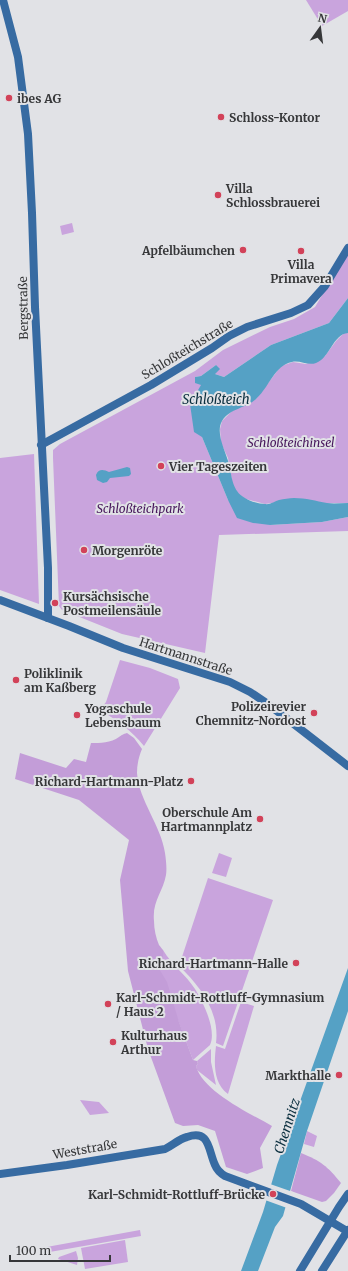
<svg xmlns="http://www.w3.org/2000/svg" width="348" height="1271" font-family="Merriweather,serif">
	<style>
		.green { fill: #c9a4dd }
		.forest { fill: #c39dd8 }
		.water { fill: #55a1c5 }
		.pier { fill: #e1e2e6 }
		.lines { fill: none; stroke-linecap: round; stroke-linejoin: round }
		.secondary { stroke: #376ba2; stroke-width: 8 }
		.poi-dot { fill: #d24259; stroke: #e1e2e6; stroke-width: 1.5 }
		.labels { text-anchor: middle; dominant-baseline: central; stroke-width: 4; stroke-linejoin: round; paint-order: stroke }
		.poi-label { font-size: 12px; font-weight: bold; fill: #363739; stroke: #e1e2e6; text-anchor: start }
		.street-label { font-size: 12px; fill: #363739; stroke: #e1e2e6 }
		.park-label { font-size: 12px; font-style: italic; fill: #46155b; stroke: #e1e2e6 }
		.water-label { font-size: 13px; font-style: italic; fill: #0a2e3e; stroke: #e1e2e6 }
	</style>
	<rect width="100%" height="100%" fill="#e1e2e6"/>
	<g class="green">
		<path d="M 306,0 L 348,0 L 348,11 L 322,26 Z"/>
		<path d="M 72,223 L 74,232 L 62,235 L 60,226 Z"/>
		<path d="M 348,252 L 348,298 L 329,323 L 271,345 L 224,377 L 215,374 L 216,365 L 201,376 L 195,377 L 201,385 L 202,437 L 228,500 L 270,525 L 322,522 L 348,517 L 348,531 L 219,535 L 205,653 L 122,634 L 62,610 L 59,606 L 53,458 L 53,450 L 60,444 L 195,371 L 223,350 L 270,327 L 294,319 L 315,307 Z"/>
		<path d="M 344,333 L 348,333 L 348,503 L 272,503 L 265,504 L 246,499 L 239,495 L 233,487 L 228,458 L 221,443 L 220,429 L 222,421 L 232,411 L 256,399 L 281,366 L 293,362 L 306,364 L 325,356 L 336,341 Z"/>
		<path d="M 34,454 L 39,604 L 0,590 L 0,458 Z"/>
		<path d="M 120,660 L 150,668 L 178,679 L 180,688 L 144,746 C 131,730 118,721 100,710 L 106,702 Z"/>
		<path d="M 219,853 L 232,858 L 226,877 L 212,873 Z"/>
		<path d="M 208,878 L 273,900 L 223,1046 L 216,1043 C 220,1012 200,986 179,966 Z"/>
		<path d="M 163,950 C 172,965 186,975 195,989 C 203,1002 217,1030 210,1045 L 193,1060 L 158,967 L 162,962 Z"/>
		<path d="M 241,1002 L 254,1006 L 228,1094 C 213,1083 214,1063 216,1046 L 225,1049 Z"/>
		<path d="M 211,1049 L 211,1062 L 216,1085 L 197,1070 L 196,1066 L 198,1064 L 197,1061 Z"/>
		<path d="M 80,1100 L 99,1102 L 109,1113 L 90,1115 Z"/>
		<path d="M 307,1131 L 317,1136 L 314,1147 L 304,1144 Z"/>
		<path d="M 140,1230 L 141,1236 L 44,1253 L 43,1248 L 52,1246 Z"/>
		<path d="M 125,1240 L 128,1262 L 85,1269 L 81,1248 Z"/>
		<path d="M 76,1251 L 78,1258 L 77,1265 L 58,1259 L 59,1257 Z"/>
	</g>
	<g class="forest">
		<path d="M 127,733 L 134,738 L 142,749 C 139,756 137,764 137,773 C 139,801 161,825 165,853 C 166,860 167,868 166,875 C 163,892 152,901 154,921 C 154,929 156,938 159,945 C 159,945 163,950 163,950 C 164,956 162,963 158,967 L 167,982 L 179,1022 L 193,1060 L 197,1061 L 198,1064 L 196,1066 C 202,1091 251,1114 272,1126 L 260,1148 L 263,1168 L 247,1174 L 226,1167 L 215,1131 L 198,1125 L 183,1126 L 175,1123 L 148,1049 L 128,971 L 120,880 L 129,840 L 79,800 L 15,779 L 20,753 L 66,768 L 74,759 L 86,762 L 91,743 C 100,743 111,743 119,737 C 122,735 123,734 127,733 Z"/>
		<path d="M 301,1153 C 321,1161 327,1166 341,1183 L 334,1193 L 326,1201 L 322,1202 L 291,1191 Z"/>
	</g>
	<g class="water">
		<path d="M 348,298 L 348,333 C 333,334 330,358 316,363 C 308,366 300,360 292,362 C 275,365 269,387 257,398 C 248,408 230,408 222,421 C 215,433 226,452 229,464 C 232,477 232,491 245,498 C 249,501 259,504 265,504 C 270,505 275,501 279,500 C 284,499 289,498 294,498 C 306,498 316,501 327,503 C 334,504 341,503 348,503 L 348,517 L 322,522 L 270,525 L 253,523 L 237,518 L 228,500 L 202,437 L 194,432 L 190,404 L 201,385 L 195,383 L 195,377 L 201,376 L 216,365 L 220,369 L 215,374 L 224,377 L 271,345 L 329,323 Z"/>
		<path d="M 127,467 L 130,468 L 131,474 L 129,476 L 110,478 L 107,482 L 103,483 L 97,480 L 96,475 C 99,468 104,470 109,472 Z"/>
		<path d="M 348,968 L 348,1011 L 307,1131 L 283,1216 L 275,1227 L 258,1271 L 241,1271 L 263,1212 L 277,1165 Z"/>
	</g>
	<path class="pier" d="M 270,1184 L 293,1192 L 287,1208 L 265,1200 Z"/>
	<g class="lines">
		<g class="secondary">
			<path d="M 3,0 L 18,57 L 28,134 L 32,213 L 35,307 L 48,568 L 48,618"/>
			<path d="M 41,445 L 151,385 L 212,348 L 229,336 L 247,327 L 291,313 L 308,305 L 325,286 L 348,248"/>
			<path d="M 0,600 L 69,626 L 123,648 L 230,682 L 250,692 L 268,704 L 348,766"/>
			<path d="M 0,1174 L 67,1165 L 165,1149 C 173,1145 179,1139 187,1137 C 210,1129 208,1150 215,1165 C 217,1170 220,1173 225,1176 L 301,1204 L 347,1231"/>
			<path d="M 300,1271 L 339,1207 L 348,1194"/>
			<path d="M 322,1271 L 348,1230"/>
		</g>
	</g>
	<g class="poi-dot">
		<circle cx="9" cy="98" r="4"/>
		<circle cx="221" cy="117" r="4"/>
		<circle cx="218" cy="195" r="4"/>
		<circle cx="243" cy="250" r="4"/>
		<circle cx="301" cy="251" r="4"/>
		<circle cx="161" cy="466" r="4"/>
		<circle cx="84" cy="550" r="4"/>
		<circle cx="55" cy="603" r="4"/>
		<circle cx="16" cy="680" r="4"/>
		<circle cx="314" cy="713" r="4"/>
		<circle cx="77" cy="715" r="4"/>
		<circle cx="191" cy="781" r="4"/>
		<circle cx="260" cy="819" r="4"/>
		<circle cx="296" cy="963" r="4"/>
		<circle cx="108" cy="1004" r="4"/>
		<circle cx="113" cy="1042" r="4"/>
		<circle cx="339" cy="1075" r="4"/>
		<circle cx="273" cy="1194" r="4"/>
	</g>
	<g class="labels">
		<g class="poi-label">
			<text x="17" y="98">ibes AG</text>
			<text x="229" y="117">Schloss-Kontor</text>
			<text x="226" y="188">Villa<tspan x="226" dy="14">Schlossbrauerei</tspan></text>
			<text x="235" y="250" text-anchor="end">Apfelbäumchen</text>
			<text x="301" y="264" text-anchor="middle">Villa<tspan x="301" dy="14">Primavera</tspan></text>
			<text x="169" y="466">Vier Tageszeiten</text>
			<text x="92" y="550">Morgenröte</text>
			<text x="63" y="596">Kursächsische<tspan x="63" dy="14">Postmeilensäule</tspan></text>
			<text x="24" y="673">Poliklinik<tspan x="24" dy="14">am Kaßberg</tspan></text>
			<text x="306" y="706" text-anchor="end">Polizeirevier<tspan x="306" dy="14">Chemnitz-Nordost</tspan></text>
			<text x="85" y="708">Yogaschule<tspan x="85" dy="14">Lebensbaum</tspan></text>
			<text x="183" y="781" text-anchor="end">Richard-Hartmann-Platz</text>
			<text x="252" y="812" text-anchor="end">Oberschule Am<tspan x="252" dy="14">Hartmannplatz</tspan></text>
			<text x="288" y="963" text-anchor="end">Richard-Hartmann-Halle</text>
			<text x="116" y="997">Karl-Schmidt-Rottluff-Gymnasium<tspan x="116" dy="14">/ Haus 2</tspan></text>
			<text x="121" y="1035">Kulturhaus<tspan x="121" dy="14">Arthur</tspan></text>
			<text x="331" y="1075" text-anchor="end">Markthalle</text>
			<text x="265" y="1194" text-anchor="end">Karl-Schmidt-Rottluff-Brücke</text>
		</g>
		<g class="street-label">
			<text transform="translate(23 308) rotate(-91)">Bergstraße</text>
			<text transform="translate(187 349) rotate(-31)">Schloßteichstraße</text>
			<text transform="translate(186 656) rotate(18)">Hartmannstraße</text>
			<text transform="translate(85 1149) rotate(-10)">Weststraße</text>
		</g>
		<g class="park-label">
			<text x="291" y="442">Schloßteichinsel</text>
			<text x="140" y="508">Schloßteichpark</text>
		</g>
		<g class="water-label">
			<text x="216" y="399">Schloßteich</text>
			<text transform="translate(287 1126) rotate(-72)">Chemnitz</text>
		</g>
	</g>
	<g transform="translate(320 28) rotate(14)" stroke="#e1e2e6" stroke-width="3" paint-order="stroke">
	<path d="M0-3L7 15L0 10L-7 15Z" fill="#363739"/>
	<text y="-6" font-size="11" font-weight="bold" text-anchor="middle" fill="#363739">N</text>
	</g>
	<path d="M10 1255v6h100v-6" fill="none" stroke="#363739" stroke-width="2"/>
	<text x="16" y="1255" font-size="12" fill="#363739" stroke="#e1e2e6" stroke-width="3" paint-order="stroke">100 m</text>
</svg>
